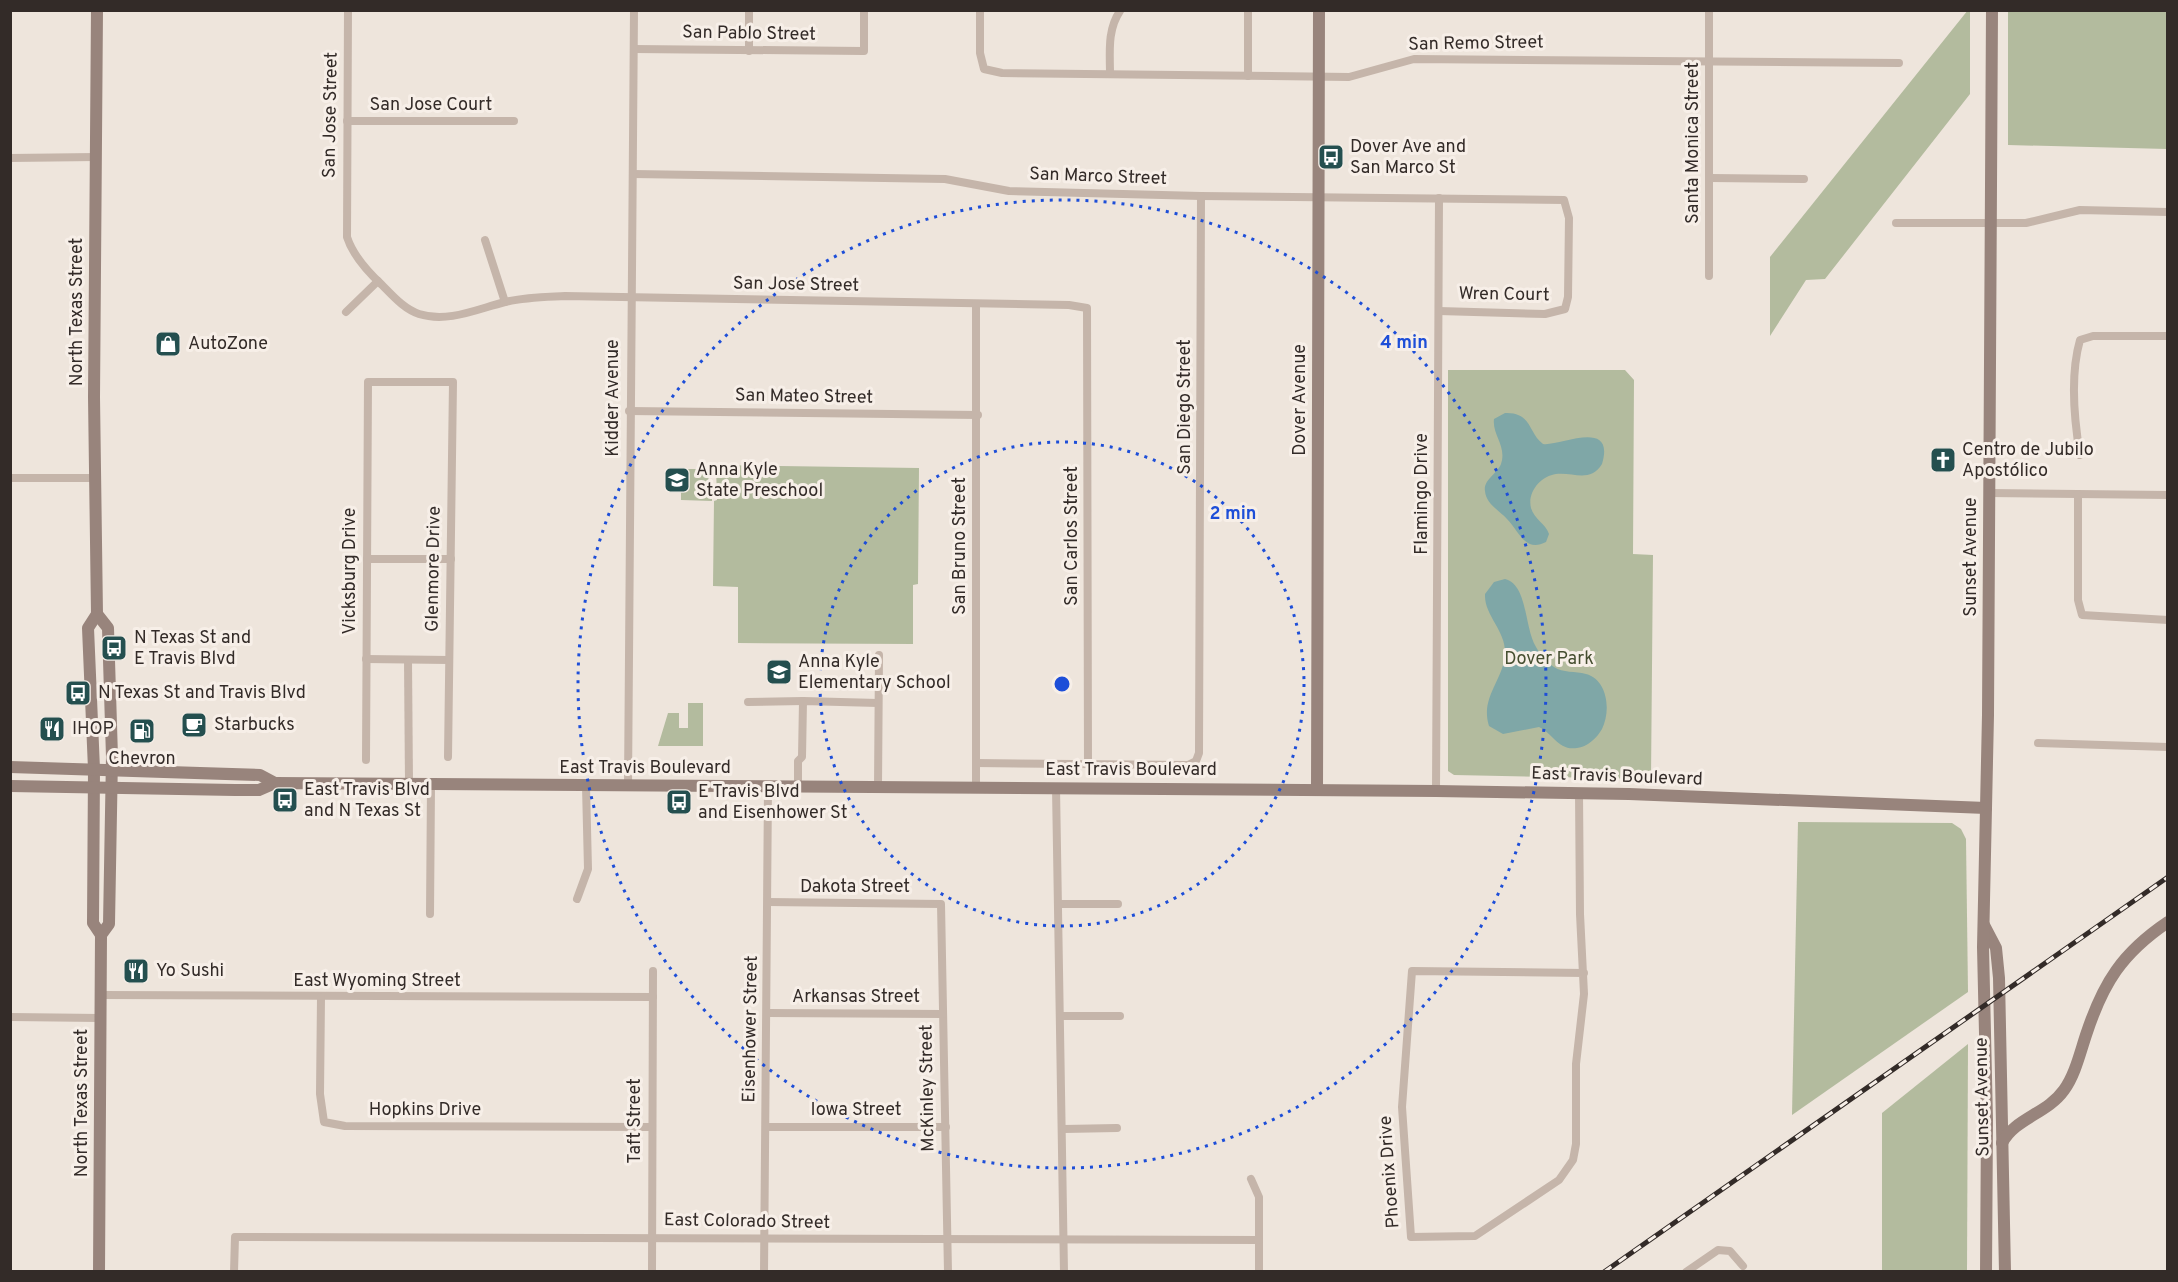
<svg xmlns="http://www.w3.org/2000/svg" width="2178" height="1282" font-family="Overpass,sans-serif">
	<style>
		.green { fill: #b3bb9e }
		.water { fill: #7fa7a7 }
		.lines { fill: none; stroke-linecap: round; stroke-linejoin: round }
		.minor { stroke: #c5b5aa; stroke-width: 8 }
		.secondary { stroke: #98847c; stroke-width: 12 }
		.rail-casing { stroke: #332b28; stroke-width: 5 }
		.rail { stroke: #f7efe8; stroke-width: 3; stroke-dasharray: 9; stroke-linecap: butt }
		.ring { fill: none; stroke: #1d4ed8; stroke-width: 3; stroke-dasharray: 3 6 }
		.labels { text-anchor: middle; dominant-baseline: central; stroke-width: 6; stroke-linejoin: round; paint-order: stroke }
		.street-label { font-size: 18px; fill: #332b28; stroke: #f7efe8 }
		.poi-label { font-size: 18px; fill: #332b28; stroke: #f7efe8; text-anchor: start }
		.park-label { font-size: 18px; fill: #454e30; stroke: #f7efe8 }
		.centre { fill: #1d4ed8; stroke: #f7efe8; stroke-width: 3 }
		.ring-label { font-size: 18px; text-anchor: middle; font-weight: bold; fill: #1d4ed8; stroke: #f7efe8; stroke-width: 6; stroke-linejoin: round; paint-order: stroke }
	</style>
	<rect width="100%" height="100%" fill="#eee5dc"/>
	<g class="green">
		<path d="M 1968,10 L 1970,11 L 1970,94 L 1825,279 L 1806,280 L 1770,336 L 1770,257 Z"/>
		<path d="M 2008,11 L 2167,11 L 2167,149 L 2008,145 Z"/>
		<path d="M 1448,370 L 1625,370 L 1634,380 L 1633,554 L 1653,555 L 1651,779 L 1454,775 L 1448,771 Z"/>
		<path d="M 716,465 L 919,468 L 918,584 L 913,585 L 913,644 L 738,643 L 738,587 L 713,586 L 714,501 L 717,500 Z"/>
		<path d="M 681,469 L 709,469 L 708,487 L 712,487 L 712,501 L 681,500 Z"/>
		<path d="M 688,703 L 703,703 L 703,746 L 658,746 L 668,713 L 679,713 L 679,728 L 688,728 Z"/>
		<path d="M 1798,822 L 1952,823 L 1961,829 L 1966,839 L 1968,992 L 1792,1115 Z"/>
		<path d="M 1968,1044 L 1967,1271 L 1882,1271 L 1882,1113 Z"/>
	</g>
	<g class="water">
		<path d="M 1505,413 C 1532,412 1528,433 1543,444 C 1558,447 1616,417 1602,464 C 1590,483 1574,472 1556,474 C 1541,476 1527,492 1531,508 C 1534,519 1546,524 1549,534 L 1546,542 C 1525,553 1519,531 1507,519 C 1499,510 1486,504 1485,491 C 1483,480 1498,473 1501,464 C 1507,446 1492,435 1494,419 Z"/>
		<path d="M 1505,579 C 1528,585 1524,627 1536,647 C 1540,654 1547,663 1554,667 C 1563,673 1575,671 1586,674 C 1608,680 1611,711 1602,729 C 1597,738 1587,747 1577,748 C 1558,751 1553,733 1539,727 L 1503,734 L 1489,726 C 1480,698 1503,680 1505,655 C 1507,631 1484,616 1485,594 L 1494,582 Z"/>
	</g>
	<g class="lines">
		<g class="minor">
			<path d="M 348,10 L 347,237 C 353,256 368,272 382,285 C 393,296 404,309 419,314 C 448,323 477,309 505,302 C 525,297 545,297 565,296 L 1069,305 L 1087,308 L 1088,764"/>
			<path d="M 980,10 L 980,53 L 984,69 L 1002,73 L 1349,77 L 1414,59 L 1899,63"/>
			<path d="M 1248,10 L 1248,76"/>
			<path d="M 1709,10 L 1709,276"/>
			<path d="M 634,49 L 864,51 L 864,10"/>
			<path d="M 749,51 L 749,10"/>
			<path d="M 1110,74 C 1110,53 1107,30 1120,11"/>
			<path d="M 347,121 L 514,121"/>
			<path d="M 10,158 L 96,157"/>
			<path d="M 633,174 L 945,179 L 1009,191 L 1201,196 L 1564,200 L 1569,218 L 1568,297 L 1565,309 L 1545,314 L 1439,311"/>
			<path d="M 1711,178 L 1804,179"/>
			<path d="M 1896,223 L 2026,223 L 2080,210 L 2168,212"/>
			<path d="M 485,240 L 505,302"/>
			<path d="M 346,312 L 378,281"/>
			<path d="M 629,411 L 978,415"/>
			<path d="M 2080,455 C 2074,419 2070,375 2080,340 L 2093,336 L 2168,336"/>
			<path d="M 10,478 L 95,478"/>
			<path d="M 1989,493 L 2168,495"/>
			<path d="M 2078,494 L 2078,600 L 2082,615 L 2168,620"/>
			<path d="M 367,559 L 451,559"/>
			<path d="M 366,659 L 449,660"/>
			<path d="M 408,660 L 409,784"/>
			<path d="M 748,702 L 803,701"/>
			<path d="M 2038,743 L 2168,747"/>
			<path d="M 366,760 L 368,382 L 453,382 L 448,757"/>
			<path d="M 976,763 L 1188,765 L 1196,761 L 1199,753 L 1201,196"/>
			<path d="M 628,786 L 634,10"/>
			<path d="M 798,787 L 798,761 L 802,757 L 803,701 L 878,703"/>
			<path d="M 878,787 L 879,655"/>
			<path d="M 976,787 L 976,304"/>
			<path d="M 1056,788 L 1064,1272"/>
			<path d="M 1436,791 L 1439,198"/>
			<path d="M 1579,793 L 1580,914 L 1584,994 L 1576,1064 L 1576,1144 L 1573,1160 L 1559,1180 L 1475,1236 L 1411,1237 L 1402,1107 L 1412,971 L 1584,973"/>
			<path d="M 577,899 L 588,869 L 586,786"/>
			<path d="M 768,902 L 941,904 L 948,1272"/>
			<path d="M 1058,904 L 1118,904"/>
			<path d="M 430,914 L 431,785"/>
			<path d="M 101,995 L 653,997"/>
			<path d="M 321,997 L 320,1094 L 324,1122 L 345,1126 L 651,1127"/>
			<path d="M 768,1013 L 943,1014"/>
			<path d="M 1061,1016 L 1120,1016"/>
			<path d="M 10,1017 L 100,1018"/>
			<path d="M 766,1127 L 946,1127"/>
			<path d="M 1064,1129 L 1117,1128"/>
			<path d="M 1251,1179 L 1259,1197 L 1259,1272"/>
			<path d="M 234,1272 L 235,1237 L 1259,1240"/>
			<path d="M 652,1272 L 653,971"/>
			<path d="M 764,1272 L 768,787"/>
			<path d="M 1686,1272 L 1718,1250 L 1730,1251 L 1743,1266"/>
		</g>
		<g class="secondary">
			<path d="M 97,10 L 94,397 L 97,614 L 88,628 L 94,769 L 93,923 L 101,935 L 99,1272"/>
			<path d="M 97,614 L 108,628 L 112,757 L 109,924 L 101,935"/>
			<path d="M 10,767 L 260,775 L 275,783"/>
			<path d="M 10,786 L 235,790 L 259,790 L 275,783 L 1436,791 L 1629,794 L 1986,808"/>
			<path d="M 1317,790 L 1319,10"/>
			<path d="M 1984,925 L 1996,948 L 1999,978 L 2005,1272"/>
			<path d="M 2002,1143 C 2015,1118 2047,1114 2064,1090 C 2075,1075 2080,1053 2086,1035 C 2103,983 2122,953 2168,922"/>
			<path d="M 1986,1272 L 1987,1120 L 1983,947 L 1988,715 L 1992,10"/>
		</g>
		<g class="rail-casing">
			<path id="rail" d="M 1604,1272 L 2168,877"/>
		</g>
		<use href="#rail" class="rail"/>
	</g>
	<g class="ring">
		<circle cx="1062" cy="684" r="242"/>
		<circle cx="1062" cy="684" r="484"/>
	</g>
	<defs>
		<g id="bus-square" transform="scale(1.35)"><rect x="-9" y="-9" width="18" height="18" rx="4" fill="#244f4f" stroke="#f7efe8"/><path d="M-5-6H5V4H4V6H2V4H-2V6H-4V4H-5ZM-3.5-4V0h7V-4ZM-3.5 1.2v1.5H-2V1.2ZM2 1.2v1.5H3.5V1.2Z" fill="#fff"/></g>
		<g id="shop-square" transform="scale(1.35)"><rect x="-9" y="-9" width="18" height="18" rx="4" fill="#244f4f" stroke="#f7efe8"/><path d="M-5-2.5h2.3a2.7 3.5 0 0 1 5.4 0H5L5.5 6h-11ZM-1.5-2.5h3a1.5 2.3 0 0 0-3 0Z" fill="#fff"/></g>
		<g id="church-square" transform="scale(1.35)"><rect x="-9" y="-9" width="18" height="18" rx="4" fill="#244f4f" stroke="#f7efe8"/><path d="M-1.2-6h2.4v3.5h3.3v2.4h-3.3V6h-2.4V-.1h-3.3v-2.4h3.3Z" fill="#fff"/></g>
		<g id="school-square" transform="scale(1.35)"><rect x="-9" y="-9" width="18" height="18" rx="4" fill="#244f4f" stroke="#f7efe8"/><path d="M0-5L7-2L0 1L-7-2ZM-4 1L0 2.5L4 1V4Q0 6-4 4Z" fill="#fff"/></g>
		<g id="cafe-square" transform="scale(1.35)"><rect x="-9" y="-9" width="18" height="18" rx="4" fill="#244f4f" stroke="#f7efe8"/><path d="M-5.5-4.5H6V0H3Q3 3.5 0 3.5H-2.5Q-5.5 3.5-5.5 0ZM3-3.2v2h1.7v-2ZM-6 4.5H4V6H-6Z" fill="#fff"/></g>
		<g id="restaurant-square" transform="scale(1.35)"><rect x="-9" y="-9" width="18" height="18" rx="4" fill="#244f4f" stroke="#f7efe8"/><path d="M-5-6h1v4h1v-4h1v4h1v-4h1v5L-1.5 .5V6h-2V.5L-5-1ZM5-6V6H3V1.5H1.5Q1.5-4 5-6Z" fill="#fff"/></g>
		<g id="fuel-square" transform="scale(1.35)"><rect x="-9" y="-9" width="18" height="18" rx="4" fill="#244f4f" stroke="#f7efe8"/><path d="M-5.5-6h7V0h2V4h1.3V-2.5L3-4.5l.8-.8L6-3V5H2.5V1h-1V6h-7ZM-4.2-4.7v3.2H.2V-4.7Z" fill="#fff"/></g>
	</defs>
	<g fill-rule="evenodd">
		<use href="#bus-square" x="1331" y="157"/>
		<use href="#shop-square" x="168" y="344"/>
		<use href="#church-square" x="1943" y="460"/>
		<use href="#school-square" x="677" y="480"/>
		<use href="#bus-square" x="114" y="648"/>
		<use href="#school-square" x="779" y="672"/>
		<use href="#bus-square" x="78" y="693"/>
		<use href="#cafe-square" x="194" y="725"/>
		<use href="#restaurant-square" x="52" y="729"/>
		<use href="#fuel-square" x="142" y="731"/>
		<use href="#bus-square" x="285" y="800"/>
		<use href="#bus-square" x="679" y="802"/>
		<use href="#restaurant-square" x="136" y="971"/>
	</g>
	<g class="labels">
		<g class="street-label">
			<text transform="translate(749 34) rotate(1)">San Pablo Street</text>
			<text transform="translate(1476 44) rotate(-1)">San Remo Street</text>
			<text x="431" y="105">San Jose Court</text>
			<text transform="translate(331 115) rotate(-89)">San Jose Street</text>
			<text transform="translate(1693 143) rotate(-90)">Santa Monica Street</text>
			<text transform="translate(1098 177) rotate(2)">San Marco Street</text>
			<text transform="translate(796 285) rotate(1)">San Jose Street</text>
			<text transform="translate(1504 295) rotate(1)">Wren Court</text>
			<text transform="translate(77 312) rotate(-90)">North Texas Street</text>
			<text transform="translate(804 397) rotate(1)">San Mateo Street</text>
			<text transform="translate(613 398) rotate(-90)">Kidder Avenue</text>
			<text transform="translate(1300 400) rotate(-90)">Dover Avenue</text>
			<text transform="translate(1185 407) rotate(-90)">San Diego Street</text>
			<text transform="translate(1422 494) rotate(-90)">Flamingo Drive</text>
			<text transform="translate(1072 536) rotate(-90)">San Carlos Street</text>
			<text transform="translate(960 546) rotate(-90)">San Bruno Street</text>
			<text transform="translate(1971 557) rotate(-90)">Sunset Avenue</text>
			<text transform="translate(434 569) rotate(-89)">Glenmore Drive</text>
			<text transform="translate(350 571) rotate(-90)">Vicksburg Drive</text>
			<text x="645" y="768">East Travis Boulevard</text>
			<text x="1131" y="770">East Travis Boulevard</text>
			<text transform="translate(1617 777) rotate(2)">East Travis Boulevard</text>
			<text x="855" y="887">Dakota Street</text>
			<text x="377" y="981">East Wyoming Street</text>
			<text x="856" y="997">Arkansas Street</text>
			<text transform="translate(751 1029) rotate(-89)">Eisenhower Street</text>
			<text transform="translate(928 1088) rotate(-91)">McKinley Street</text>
			<text transform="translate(1983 1097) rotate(-91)">Sunset Avenue</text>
			<text transform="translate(82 1103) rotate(-90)">North Texas Street</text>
			<text x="425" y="1110">Hopkins Drive</text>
			<text x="856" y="1110">Iowa Street</text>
			<text transform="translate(635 1121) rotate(-90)">Taft Street</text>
			<text transform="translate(1390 1172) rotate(-94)">Phoenix Drive</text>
			<text transform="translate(747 1222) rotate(1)">East Colorado Street</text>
		</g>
		<g class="poi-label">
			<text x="1350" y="147">Dover Ave and<tspan x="1350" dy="21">San Marco St</tspan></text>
			<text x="188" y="344">AutoZone</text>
			<text x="1962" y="450">Centro de Jubilo<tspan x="1962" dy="21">Apostólico</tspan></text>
			<text x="696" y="470">Anna Kyle<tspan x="696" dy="21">State Preschool</tspan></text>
			<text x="134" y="638">N Texas St and<tspan x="134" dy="21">E Travis Blvd</tspan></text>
			<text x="798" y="662">Anna Kyle<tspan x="798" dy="21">Elementary School</tspan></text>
			<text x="98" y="693">N Texas St and Travis Blvd</text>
			<text x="214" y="725">Starbucks</text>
			<text x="72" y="729">IHOP</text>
			<text x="142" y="759" text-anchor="middle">Chevron</text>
			<text x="304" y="790">East Travis Blvd<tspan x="304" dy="21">and N Texas St</tspan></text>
			<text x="698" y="792">E Travis Blvd<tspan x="698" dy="21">and Eisenhower St</tspan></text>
			<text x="156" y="971">Yo Sushi</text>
		</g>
		<g class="park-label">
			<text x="1549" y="659">Dover Park</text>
		</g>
	</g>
	<circle cx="1062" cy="684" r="9" class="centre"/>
	<g class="ring-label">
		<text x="1404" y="348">4 min</text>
		<text x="1233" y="519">2 min</text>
	</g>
	<rect width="2178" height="1282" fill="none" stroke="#332b28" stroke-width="24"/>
</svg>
